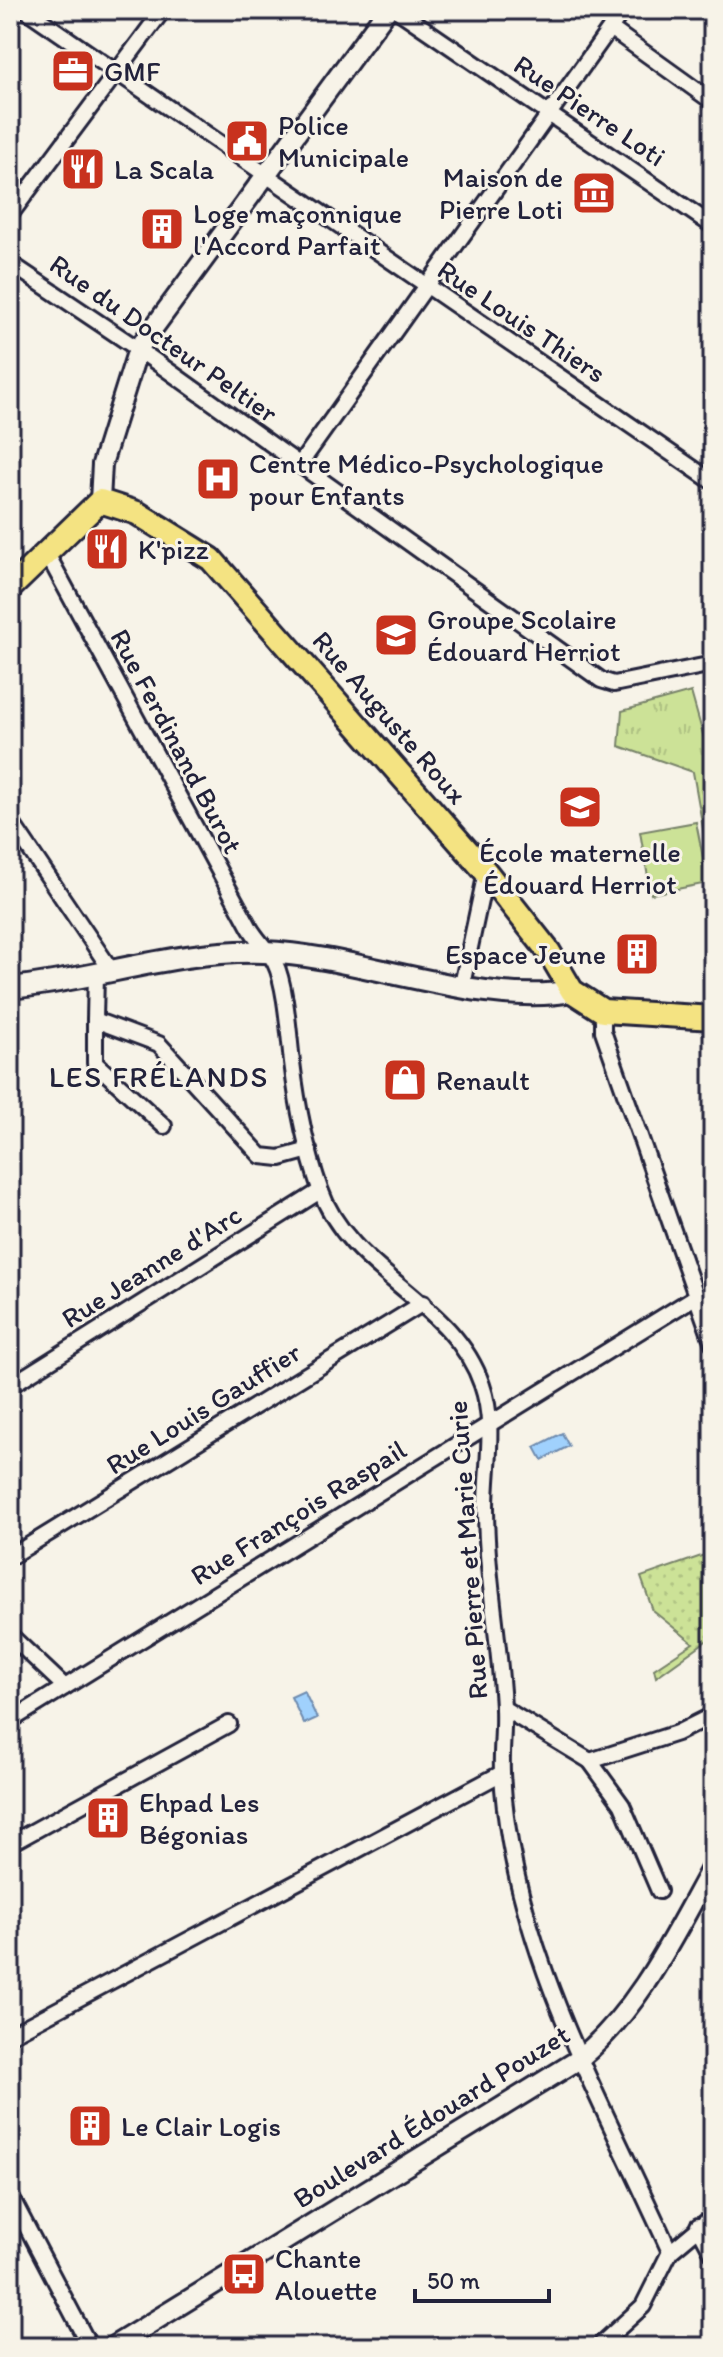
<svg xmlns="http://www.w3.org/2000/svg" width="723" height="2357" font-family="Itim,sans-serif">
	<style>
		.grass { fill: url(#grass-dots); stroke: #778269; stroke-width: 2 }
		.park { fill: url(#park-tufts); stroke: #778269; stroke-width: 2 }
		.garden { fill: #cce297; stroke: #778269; stroke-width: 2 }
		.water { fill: #a0d1fd; stroke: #6e8baf; stroke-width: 2 }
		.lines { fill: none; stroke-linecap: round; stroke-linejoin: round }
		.minor-casing { stroke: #22223b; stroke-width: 20 }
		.tertiary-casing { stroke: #22223b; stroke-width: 24 }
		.secondary-casing { stroke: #22223b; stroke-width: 26 }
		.primary-casing { stroke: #22223b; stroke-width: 28 }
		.minor { stroke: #f7f3e8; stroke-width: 14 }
		.tertiary { stroke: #f7f3e8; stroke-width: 18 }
		.secondary { stroke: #f7f3e8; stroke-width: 20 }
		.primary { stroke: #f4e382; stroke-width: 22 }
		.labels { text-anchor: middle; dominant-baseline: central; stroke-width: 6; stroke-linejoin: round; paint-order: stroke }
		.poi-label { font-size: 28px; fill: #22223b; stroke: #f7f3e8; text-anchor: start }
		.street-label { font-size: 28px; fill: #22223b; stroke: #f7f3e8 }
		.neighbourhood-label { font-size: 30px; letter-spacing: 2px; fill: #22223b; stroke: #f7f3e8 }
	</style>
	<defs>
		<pattern id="grass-dots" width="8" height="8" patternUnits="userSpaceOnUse" patternTransform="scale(2)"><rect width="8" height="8" fill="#cce297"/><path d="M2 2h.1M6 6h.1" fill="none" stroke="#afc283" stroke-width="1.8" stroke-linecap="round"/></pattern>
		<pattern id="park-tufts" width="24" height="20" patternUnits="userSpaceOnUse" patternTransform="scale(2)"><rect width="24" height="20" fill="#cce297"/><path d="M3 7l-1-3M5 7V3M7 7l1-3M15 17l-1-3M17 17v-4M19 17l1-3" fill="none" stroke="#afc283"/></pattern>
	</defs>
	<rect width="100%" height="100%" fill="#f7f3e8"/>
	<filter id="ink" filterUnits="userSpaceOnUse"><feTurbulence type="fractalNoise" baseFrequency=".0125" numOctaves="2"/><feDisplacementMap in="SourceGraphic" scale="16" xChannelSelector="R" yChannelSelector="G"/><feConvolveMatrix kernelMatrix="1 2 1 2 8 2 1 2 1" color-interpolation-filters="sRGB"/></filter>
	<g filter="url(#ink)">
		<path class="grass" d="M 713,1552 L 713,1582 L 708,1584 L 713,1595 L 713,1636 L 656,1677 L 654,1669 L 693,1643 L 653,1611 L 641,1577 Z"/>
		<path class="park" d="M 691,692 L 713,770 L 713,885 L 693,772 L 619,746 L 622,711 Z"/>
		<path class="garden" d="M 696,822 L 708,883 L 651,894 L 640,832 Z"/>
		<g class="water">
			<path d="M 562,1433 L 569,1446 L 542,1460 L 535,1447 Z"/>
			<path d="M 304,1691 L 317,1718 L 304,1724 L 291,1697 Z"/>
		</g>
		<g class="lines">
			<g class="minor-casing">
				<g id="minor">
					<path d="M 26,10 L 713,482"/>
					<path d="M 397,10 L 713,226"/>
					<path d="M 610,28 L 713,102"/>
					<path d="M 10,215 L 163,10"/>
					<path d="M 10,263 L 138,349 L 601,680 L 614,684 L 713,664"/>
					<path d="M 300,464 L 623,10"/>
					<path d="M 46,552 L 250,928 C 257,940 269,951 275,963 C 286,985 289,1037 292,1062 C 297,1104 306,1149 320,1189 C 350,1275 453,1299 482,1385 C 496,1425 486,1466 486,1507 C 486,1574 500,1641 503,1708 C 504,1730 501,1751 502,1773 C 511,1946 601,2098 670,2252 L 643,2306 L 598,2347"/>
					<path d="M 10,820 L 111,970"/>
					<path d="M 96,973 L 95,1020 L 159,1044 L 261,1156 L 280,1158 L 309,1150"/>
					<path d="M 462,985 L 486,872"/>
					<path d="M 603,1011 L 603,1031 L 713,1344"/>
					<path d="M 95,1020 L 95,1063 L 164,1126"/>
					<path d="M 10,1386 L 320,1191"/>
					<path d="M 10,1557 L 423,1303"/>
					<path d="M 10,1635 L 65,1687"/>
					<path d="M 503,1708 L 590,1761 L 677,1733 L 713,1715"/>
					<path d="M 10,1721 L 695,1297"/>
					<path d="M 590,1761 L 622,1805 L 659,1891"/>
					<path d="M 10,1844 L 229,1724"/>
					<path d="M 10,2035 L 502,1773"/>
					<path d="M 10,2195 L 90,2347"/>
					<path d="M 698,2226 L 713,2254"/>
					<path d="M 670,2252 L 713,2216"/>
				</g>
			</g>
			<g class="tertiary-casing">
				<g id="tertiary">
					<path d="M 100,501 L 102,464 L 138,349 L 387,10"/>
					<path d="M 112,2347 L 578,2060 C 640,2009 674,1935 713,1865"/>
				</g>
			</g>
			<g class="secondary-casing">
				<path id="secondary" d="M 10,988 C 95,980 177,949 264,952 C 359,955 481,1008 572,991"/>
			</g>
			<g class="primary-casing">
				<path id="primary" d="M 10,588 L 100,501 L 137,513 L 211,559 L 486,872 L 549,952 L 572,991 L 603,1011 L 713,1018"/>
			</g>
			<use href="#minor" class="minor"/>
			<use href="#tertiary" class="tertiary"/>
			<use href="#secondary" class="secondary"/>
			<use href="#primary" class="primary"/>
		</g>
	</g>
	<defs>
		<g id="office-square" transform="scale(2.3)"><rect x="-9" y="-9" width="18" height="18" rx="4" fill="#c8321e" stroke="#f7f3e8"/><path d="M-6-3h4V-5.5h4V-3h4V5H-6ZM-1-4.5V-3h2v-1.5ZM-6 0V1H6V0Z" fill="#fff"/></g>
		<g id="civic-square" transform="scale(2.3)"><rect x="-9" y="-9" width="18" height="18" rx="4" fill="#c8321e" stroke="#f7f3e8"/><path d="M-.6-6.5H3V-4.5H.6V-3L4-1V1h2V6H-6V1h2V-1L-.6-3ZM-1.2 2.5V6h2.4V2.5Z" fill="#fff"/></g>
		<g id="restaurant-square" transform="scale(2.3)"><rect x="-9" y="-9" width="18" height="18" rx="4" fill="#c8321e" stroke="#f7f3e8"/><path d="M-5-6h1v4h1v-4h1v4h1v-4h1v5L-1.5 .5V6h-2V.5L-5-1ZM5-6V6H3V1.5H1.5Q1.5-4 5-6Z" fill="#fff"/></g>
		<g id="museum-square" transform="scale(2.3)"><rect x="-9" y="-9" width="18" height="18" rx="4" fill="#c8321e" stroke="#f7f3e8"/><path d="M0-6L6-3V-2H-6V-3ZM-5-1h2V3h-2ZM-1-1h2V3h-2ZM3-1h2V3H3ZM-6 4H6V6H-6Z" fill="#fff"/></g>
		<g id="building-square" transform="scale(2.3)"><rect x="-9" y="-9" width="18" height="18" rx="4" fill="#c8321e" stroke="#f7f3e8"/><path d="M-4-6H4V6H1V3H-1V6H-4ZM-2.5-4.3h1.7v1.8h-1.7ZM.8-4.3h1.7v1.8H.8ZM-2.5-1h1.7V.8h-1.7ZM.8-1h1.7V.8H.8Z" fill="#fff"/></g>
		<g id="hospital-square" transform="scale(2.3)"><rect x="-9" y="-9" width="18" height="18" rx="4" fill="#c8321e" stroke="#f7f3e8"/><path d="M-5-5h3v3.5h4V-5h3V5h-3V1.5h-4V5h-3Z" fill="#fff"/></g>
		<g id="school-square" transform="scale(2.3)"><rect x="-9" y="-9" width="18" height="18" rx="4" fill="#c8321e" stroke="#f7f3e8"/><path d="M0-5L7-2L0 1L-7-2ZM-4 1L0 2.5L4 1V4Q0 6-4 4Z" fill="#fff"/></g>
		<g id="shop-square" transform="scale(2.3)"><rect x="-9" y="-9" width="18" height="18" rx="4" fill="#c8321e" stroke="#f7f3e8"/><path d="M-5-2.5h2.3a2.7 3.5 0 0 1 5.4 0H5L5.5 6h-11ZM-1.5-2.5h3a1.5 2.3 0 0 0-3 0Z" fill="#fff"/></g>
		<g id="bus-square" transform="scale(2.3)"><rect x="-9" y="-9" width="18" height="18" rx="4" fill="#c8321e" stroke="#f7f3e8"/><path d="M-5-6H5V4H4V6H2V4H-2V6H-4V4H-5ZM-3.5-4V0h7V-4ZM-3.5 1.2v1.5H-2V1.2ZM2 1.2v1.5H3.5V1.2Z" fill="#fff"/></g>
	</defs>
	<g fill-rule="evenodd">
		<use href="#office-square" x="73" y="71"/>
		<use href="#civic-square" x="247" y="141"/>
		<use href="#restaurant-square" x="83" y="169"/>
		<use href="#museum-square" x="594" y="193"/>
		<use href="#building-square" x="162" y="229"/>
		<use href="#hospital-square" x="218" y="479"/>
		<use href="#restaurant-square" x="107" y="549"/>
		<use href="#school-square" x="396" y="635"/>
		<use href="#school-square" x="580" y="807"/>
		<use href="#building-square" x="637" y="954"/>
		<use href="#shop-square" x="405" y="1080"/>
		<use href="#building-square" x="108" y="1818"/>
		<use href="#building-square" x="90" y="2126"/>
		<use href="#bus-square" x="244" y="2274"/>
	</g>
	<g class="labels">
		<g class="poi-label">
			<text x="104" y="71">GMF</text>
			<text x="278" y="125">Police<tspan x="278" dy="32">Municipale</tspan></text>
			<text x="114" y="169">La Scala</text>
			<text x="563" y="177" text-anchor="end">Maison de<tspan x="563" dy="32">Pierre Loti</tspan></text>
			<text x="193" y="213">Loge maçonnique<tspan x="193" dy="32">l'Accord Parfait</tspan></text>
			<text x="249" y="463">Centre Médico-Psychologique<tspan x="249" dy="32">pour Enfants</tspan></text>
			<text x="138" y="549">K'pizz</text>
			<text x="427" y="619">Groupe Scolaire<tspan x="427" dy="32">Édouard Herriot</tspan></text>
			<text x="580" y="852" text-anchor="middle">École maternelle<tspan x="580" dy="32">Édouard Herriot</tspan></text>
			<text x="606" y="954" text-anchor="end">Espace Jeune</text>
			<text x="436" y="1080">Renault</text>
			<text x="139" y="1802">Ehpad Les<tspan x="139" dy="32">Bégonias</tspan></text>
			<text x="121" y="2126">Le Clair Logis</text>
			<text x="275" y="2258">Chante<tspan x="275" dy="32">Alouette</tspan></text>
		</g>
		<g class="street-label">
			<text transform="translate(590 110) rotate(34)">Rue Pierre Loti</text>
			<text transform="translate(522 321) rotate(34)">Rue Louis Thiers</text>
			<text transform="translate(164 338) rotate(35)">Rue du Docteur Peltier</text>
			<text transform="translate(390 717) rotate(49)">Rue Auguste Roux</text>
			<text transform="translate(177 741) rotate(62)">Rue Ferdinand Burot</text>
			<text transform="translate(151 1266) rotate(-32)">Rue Jeanne d'Arc</text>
			<text transform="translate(203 1408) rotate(-32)">Rue Louis Gauffier</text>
			<text transform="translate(298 1512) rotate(-32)">Rue François Raspail</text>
			<text transform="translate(467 1550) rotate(-94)">Rue Pierre et Marie Curie</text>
			<text transform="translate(431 2116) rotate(-32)">Boulevard Édouard Pouzet</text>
		</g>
		<g class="neighbourhood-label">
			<text x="159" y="1076">LES FRÉLANDS</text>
		</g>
	</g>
	<rect width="723" height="2357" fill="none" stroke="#f7f3e8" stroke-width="40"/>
	<rect x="20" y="20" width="683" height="2317" fill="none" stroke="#22223b" stroke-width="3" filter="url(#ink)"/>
	<path d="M415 2289v12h134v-12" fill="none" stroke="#22223b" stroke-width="4"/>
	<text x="427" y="2289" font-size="24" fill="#22223b" stroke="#f7f3e8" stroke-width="6" paint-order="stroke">50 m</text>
</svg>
